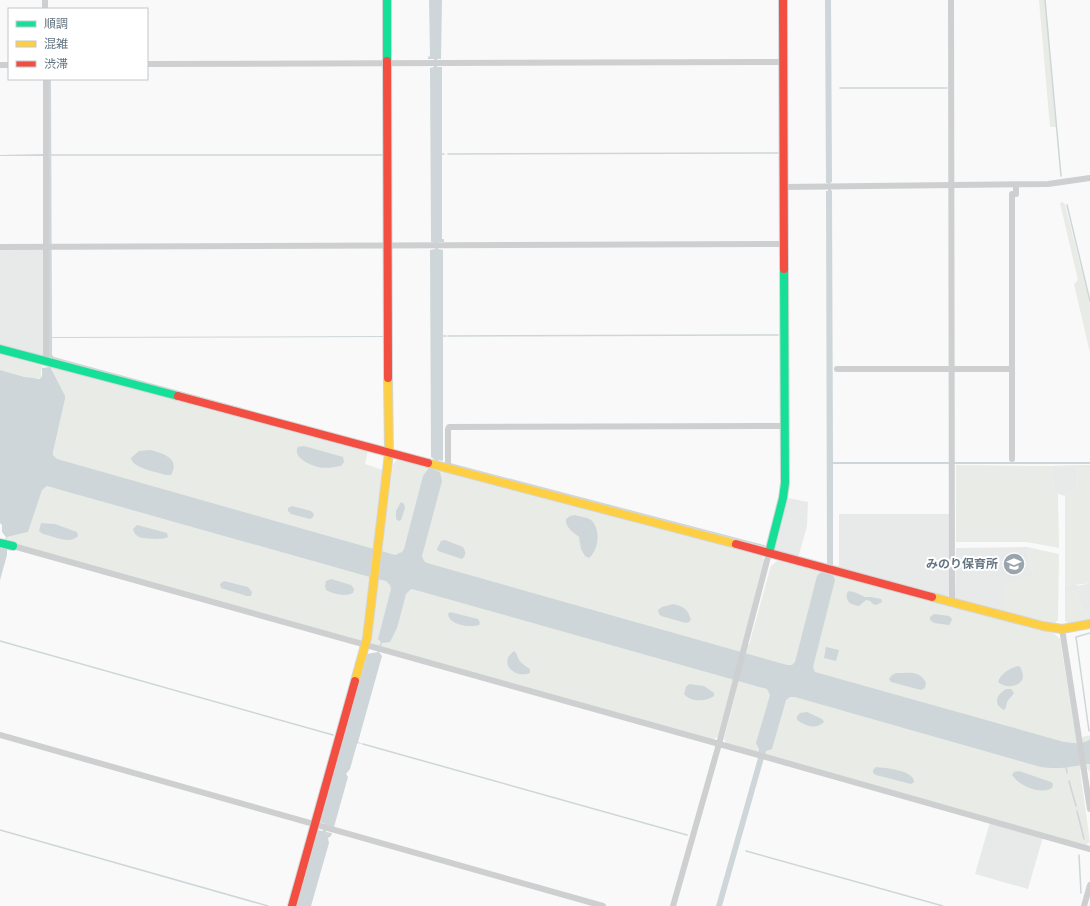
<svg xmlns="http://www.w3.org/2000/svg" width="1090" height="906" font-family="'Roboto Condensed','Noto Sans JP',sans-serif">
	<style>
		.built { fill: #e8e9e9 }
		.green { fill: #e8ebe6 }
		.water { fill: #ced6d9 }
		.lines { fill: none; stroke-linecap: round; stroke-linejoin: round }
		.stream { stroke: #ced6d9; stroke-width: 1.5 }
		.fast-casing { stroke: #d5d6d7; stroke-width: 10 }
		.slow-casing { stroke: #d5d6d7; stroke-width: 10 }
		.jam-casing { stroke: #d5d6d7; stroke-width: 10 }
		.street { stroke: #cecfd0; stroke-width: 6 }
		.fast { stroke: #16e098; stroke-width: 8 }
		.slow { stroke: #ffcf43; stroke-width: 8 }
		.jam { stroke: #f24e42; stroke-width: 8 }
		.labels { text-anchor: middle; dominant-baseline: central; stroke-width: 4; stroke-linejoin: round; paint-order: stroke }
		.poi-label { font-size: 12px; font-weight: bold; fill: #657683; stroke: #fff; text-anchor: end }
	</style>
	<rect width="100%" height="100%" fill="#f9f9f9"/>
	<g class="built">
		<path d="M 44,248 L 44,356 L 42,358 L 0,347 L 0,249 Z"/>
		<path d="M 1078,465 L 1076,490 L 1065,496 L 1055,493 L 1052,466 Z"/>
		<path d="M 788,498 L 808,502 L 807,526 L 798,558 L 773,550 Z"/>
		<path d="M 839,514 L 950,514 L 950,594 L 947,596 L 839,568 Z"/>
		<path d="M 1027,547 L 1033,575 L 1006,613 L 955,599 L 956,548 Z"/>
		<path d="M 1065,583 L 1067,585 L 1075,584 L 1078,586 L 1090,583 L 1090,612 L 1083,613 L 1076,591 L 1065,593 Z"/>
		<path d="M 990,822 L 1043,837 L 1028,889 L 975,874 Z"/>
	</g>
	<g class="green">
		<path d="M 1039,0 L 1045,0 L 1056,127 L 1050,127 Z"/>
		<path d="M 1062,202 L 1065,204 L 1090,304 L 1090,353 L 1074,284 L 1078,280 L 1060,203 Z"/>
		<path d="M 0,354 L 41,365 L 43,368 L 41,370 L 41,378 L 33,379 L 0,370 Z"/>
		<path d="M 51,366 L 368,450 L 365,464 L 383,470 L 374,542 L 383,544 L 393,464 L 397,460 L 402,460 L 762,555 L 764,560 L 743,643 L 749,645 L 770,569 L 771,566 L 780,559 L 1043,629 L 1055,634 L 1060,639 L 1076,738 C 1083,738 1085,735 1090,736 L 1090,739 L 1087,741 L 1083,743 L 1080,766 L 1090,764 L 1090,772 L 1087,769 L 1080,770 L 1090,842 L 1086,845 L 727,744 L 724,739 L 736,691 L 731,688 L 718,737 L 712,740 L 372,644 L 370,640 L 364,638 L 361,641 L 6,542 L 7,537 L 28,532 L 42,489 L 47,486 L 54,488 L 57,459 L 53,455 L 53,452 L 65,399 Z"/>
		<path d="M 956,465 L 1052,466 L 1055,493 L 1058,494 L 1059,548 L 1027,542 L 956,542 Z"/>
		<path d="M 1078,465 L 1090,465 L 1090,583 C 1081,585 1076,584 1067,585 L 1065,583 L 1065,496 L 1076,490 Z"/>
		<path d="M 1027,547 L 1059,554 L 1058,620 L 1054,624 L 1039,622 L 1006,613 L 1003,584 L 1033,575 Z"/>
		<path d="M 1076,591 L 1083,613 L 1090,612 L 1090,620 L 1070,624 L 1065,621 L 1065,593 Z"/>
	</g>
	<g class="water">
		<path d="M 429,0 L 442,0 L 441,59 L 437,59 L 437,67 L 442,67 L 442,239 L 444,239 L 444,242 L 438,242 L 438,249 L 443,250 L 443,460 L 442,461 L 439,460 L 438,462 L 431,457 L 430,250 L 435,249 L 435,242 L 431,242 L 430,68 L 434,67 L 434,59 L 428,59 L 428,57 L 430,56 Z"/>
		<path d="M 825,0 L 831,0 L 832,182 L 830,183 L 831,190 L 832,191 L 833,462 L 1090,462 L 1090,464 L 833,464 L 833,565 L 839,567 L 827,564 L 826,191 L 828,191 L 828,183 L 826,183 Z"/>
		<path d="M 49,79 L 51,79 L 52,337 L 385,336 L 385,337 L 52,338 L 52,355 L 54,357 L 242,408 L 241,409 L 49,358 Z"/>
		<path d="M 44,154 L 44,156 L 0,156 L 0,155 Z"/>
		<path d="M 50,366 L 65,396 L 65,399 L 53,452 L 53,455 L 57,459 L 395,555 L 402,552 L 404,549 L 423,476 L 429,468 L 440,472 L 442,481 L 422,556 L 424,561 L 427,563 L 787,665 L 792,665 L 795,662 L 817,576 L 821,572 L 833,575 L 835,580 L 813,667 L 815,672 L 1064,742 C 1073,743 1083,745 1090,739 L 1090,764 C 1071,766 1062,770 1041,767 L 795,697 L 790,697 L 786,700 L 772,749 L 766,751 L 722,906 L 716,906 L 758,758 L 759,749 L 756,743 L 770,695 L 767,689 L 412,589 L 410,590 L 406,594 L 397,628 L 390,642 L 382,643 L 379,652 L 382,656 L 358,742 L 365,745 L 358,743 L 357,744 L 350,769 L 346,774 L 348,777 L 334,827 L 328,825 L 326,832 L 332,833 L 331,836 L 328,838 L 329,843 L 311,906 L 296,906 L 318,830 L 323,831 L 325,824 L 320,822 L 367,654 L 378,652 L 381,642 L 378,639 L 391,589 L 390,585 L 386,581 L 370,577 L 47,486 L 42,490 L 28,532 L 7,537 L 4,546 L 7,548 L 7,555 L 0,580 L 0,547 L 3,546 L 6,537 L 2,532 L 2,525 L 0,523 L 0,370 L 25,377 L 40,379 L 42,376 L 42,368 L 50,367 Z"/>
		<path d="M 304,446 L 343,457 L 344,462 L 341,466 C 334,467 326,469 318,467 C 310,465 292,457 298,447 Z"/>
		<path d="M 150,450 C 162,453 181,458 171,475 L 166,475 C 157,472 132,468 131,458 L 139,451 Z"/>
		<path d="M 401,502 L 404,504 L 405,508 L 401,520 L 399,521 L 396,519 L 396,511 Z"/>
		<path d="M 292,506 L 311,511 L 314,514 L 313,517 L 310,519 L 291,514 L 288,511 L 288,508 Z"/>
		<path d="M 575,515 C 580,517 587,517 591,520 C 601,529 599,550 589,558 L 585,556 L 581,549 L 579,537 C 573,532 565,527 566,519 L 570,516 Z"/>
		<path d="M 41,523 L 55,524 L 77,532 L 78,536 C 70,545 53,536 43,534 L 39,531 Z"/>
		<path d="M 137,525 L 167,533 L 168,537 C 164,540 144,539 139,537 C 135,535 134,532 133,529 Z"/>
		<path d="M 445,540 L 463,547 C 466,552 466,555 462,559 L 438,551 L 437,549 L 441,541 Z"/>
		<path d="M 331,579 L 351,585 L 354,589 L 353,593 C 344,597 334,594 326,590 L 325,586 L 326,581 Z"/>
		<path d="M 224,581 L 248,587 L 252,592 L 251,596 L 247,596 L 221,588 L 220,584 Z"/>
		<path d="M 849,591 L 854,592 L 865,597 L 871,597 L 881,599 L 882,602 L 876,605 L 873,604 L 870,601 L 866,600 L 859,606 C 851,605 845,602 847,593 Z"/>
		<path d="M 673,604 C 684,607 687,608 691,620 L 689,622 L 686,623 L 661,616 L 659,614 L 658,610 L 662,607 Z"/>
		<path d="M 450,612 L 478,619 L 480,623 L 479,625 C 470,628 449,625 448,614 Z"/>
		<path d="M 934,614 L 949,616 L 952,619 L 951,622 L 949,625 L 934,623 L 930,620 L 930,617 Z"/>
		<path d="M 826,647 L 839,650 L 836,661 L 824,658 Z"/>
		<path d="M 514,651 C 517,653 517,656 519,660 C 522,664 526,667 530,669 L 530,673 C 516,679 497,664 514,651 Z"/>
		<path d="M 1018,666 L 1020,667 C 1031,685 1008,691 998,682 C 1001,673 1009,669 1018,666 Z"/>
		<path d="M 896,673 C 909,673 920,670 926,683 L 925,688 L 921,690 L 891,682 L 889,679 L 892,675 Z"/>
		<path d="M 689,684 L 704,686 L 714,693 L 714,696 C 706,702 690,702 684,694 L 686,687 Z"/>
		<path d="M 1006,689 L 1011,689 L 1014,693 C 1012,697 1009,698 1007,702 C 1006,705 1007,707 1004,710 C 993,704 996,695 1006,689 Z"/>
		<path d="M 807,712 L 822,719 L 824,722 C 815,730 806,726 797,720 L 797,716 L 800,713 Z"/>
		<path d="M 876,767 C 885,768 914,770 914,782 L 911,784 L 876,775 L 873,773 L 873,770 Z"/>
		<path d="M 1019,771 L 1051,782 L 1053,784 L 1052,788 C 1041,795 1019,786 1012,775 L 1014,772 Z"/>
	</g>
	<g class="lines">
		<g class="stream">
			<path d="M 1045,0 L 1061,176"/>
			<path d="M 840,88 L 947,88"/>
			<path d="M 442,154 L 444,154"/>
			<path d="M 448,154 L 778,153"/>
			<path d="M 51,155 L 383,155"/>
			<path d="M 1067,205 L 1090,301"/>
			<path d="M 443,336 L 446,336"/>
			<path d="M 448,336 L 778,335"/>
			<path d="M 451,464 L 765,546"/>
			<path d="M 0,641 L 333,735"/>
			<path d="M 1089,731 L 1076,637 L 1090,633"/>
			<path d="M 363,744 L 687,835"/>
			<path d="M 1066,767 L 1067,773"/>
			<path d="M 1069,781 L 1076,806"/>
			<path d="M 1077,811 L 1084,839"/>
			<path d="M 0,830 L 268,906"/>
			<path d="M 746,851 L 943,906"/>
			<path d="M 1079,855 L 1081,893"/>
		</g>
		<g class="fast-casing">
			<g id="fast">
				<path d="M 387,0 L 387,61"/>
				<path d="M 0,349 L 178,396"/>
				<path d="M 0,543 L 13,546"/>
				<path d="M 769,553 L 783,498 L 785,483 L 784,269"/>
			</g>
		</g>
		<g class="slow-casing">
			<g id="slow">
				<path d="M 428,463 L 736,544"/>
				<path d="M 932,597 L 1043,626 L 1062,629 L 1090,624"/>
				<path d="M 355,681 L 367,638 L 389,453 L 388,378"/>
			</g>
		</g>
		<g class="jam-casing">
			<g id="jam">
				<path d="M 783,0 L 784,269"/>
				<path d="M 387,61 L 388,378"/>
				<path d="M 178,396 L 428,463"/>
				<path d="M 736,544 L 932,597"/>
				<path d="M 292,906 L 355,681"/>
			</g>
		</g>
		<g class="street">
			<path d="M 45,0 L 45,9"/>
			<path d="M 951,0 L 952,601"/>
			<path d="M 147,64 L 783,62"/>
			<path d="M 0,65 L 9,65"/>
			<path d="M 46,79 L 46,362"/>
			<path d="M 784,187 L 1048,184 L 1090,178"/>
			<path d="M 0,247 L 784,244"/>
			<path d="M 837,369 L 1012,369"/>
			<path d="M 1012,459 L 1012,194 L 1016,194 L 1016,185"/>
			<path d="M 448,468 L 448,429 L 449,427 L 785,426"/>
			<path d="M 13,546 L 755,754 L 1090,849"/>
			<path d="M 1062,629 L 1090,809"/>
			<path d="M 0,735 L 603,906"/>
			<path d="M 673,906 L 719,744 L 769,553"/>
			<path d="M 1084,906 L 1090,885"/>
		</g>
		<use href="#fast" class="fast"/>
		<use href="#slow" class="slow"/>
		<use href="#jam" class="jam"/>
	</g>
	<defs>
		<g id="school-disc" transform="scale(1.15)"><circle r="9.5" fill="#99a4ac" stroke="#fff"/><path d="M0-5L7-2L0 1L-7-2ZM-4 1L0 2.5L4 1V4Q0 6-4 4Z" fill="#fff"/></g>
	</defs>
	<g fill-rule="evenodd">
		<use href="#school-disc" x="1014" y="564"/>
	</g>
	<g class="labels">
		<g class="poi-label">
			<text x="998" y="564">みのり保育所</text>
		</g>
	</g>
	<rect x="8" y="8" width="140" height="72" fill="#ffffff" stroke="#c1c8cd"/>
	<rect x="16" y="21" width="20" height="6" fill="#16e098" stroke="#c1c8cd"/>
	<text x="44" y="28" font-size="12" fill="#657683">順調</text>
	<rect x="16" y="41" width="20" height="6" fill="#ffcf43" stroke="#c1c8cd"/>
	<text x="44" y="48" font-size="12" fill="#657683">混雑</text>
	<rect x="16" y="61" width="20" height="6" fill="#f24e42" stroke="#c1c8cd"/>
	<text x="44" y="68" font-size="12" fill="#657683">渋滞</text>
</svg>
